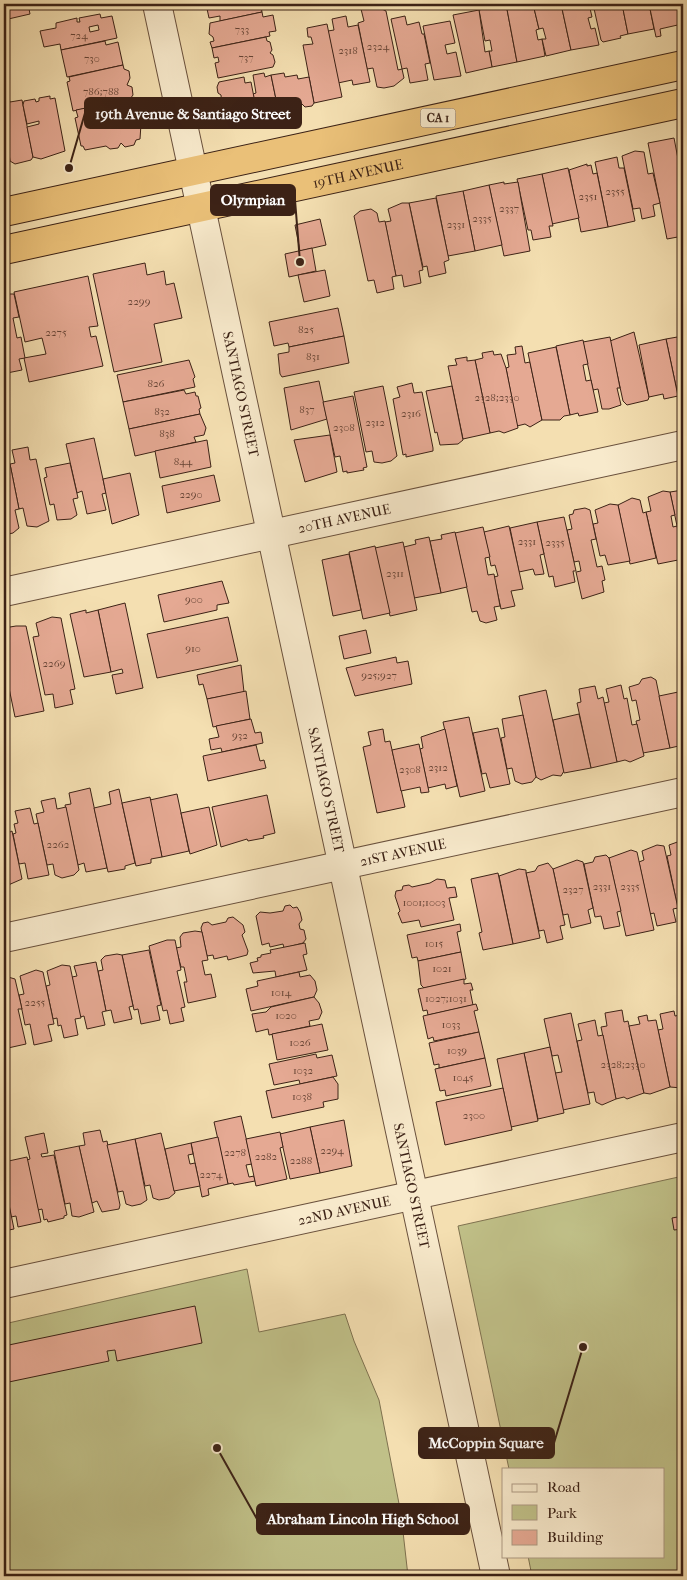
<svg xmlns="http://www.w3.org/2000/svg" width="687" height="1580" font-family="'IM FELL French Canon',serif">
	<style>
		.green { fill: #c0c088; stroke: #7e714f }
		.building { fill: #e5a993; stroke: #3c2216; fill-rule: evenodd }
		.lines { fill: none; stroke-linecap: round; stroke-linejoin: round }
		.minor-casing { stroke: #6a513d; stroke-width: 30 }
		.trunk-casing { stroke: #3c2216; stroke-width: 30 }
		.minor { stroke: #f8eacc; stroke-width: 28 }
		.trunk { stroke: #eac078; stroke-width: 28 }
		.labels { text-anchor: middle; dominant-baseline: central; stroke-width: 5; stroke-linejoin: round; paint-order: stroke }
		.number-label { font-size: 11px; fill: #664435 }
		.shield { fill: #f8eacc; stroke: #745e4d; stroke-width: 1 }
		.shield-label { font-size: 12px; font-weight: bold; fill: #3c2216 }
		.street-label { font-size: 14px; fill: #3c2216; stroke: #f8eacc }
		.leader { fill: none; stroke: #3c2216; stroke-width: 2 }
		.callout-dot { fill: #3c2216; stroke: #f8eacc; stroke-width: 2 }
		.callout { fill: #3c2216; stroke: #3c2216; stroke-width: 2 }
		.callout-label { font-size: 15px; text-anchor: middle; font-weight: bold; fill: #fff }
	</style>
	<rect width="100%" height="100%" fill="#f4dfb1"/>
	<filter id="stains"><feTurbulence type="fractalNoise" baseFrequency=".004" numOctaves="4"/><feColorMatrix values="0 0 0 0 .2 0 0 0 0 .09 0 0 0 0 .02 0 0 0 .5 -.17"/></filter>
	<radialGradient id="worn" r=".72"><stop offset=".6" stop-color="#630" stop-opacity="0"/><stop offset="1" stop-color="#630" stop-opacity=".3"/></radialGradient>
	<g class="green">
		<path d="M 683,1176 L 683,1576 L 532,1576 L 528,1556 L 663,1556 L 663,1469 L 509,1469 L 458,1226 Z"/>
		<path d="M 247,1269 L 259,1332 L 345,1314 L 354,1341 L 379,1400 L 401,1514 L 408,1576 L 4,1576 L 4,1324 Z"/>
	</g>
	<g class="building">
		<path d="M 4,4 L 28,4 L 30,14 L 4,20 Z"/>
		<path d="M 206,4 L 271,4 L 261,6 L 262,12 L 220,21 L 220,16 L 209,18 Z"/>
		<path d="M 506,4 L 517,62 L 492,67 L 489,51 L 492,51 L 490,40 L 485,41 L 479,10 Z"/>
		<path d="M 506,4 L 533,4 L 539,29 L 536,30 L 538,40 L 542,39 L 545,56 L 517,62 Z"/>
		<path d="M 533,4 L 561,4 L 571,50 L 546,56 L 542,39 L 546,39 L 543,28 L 539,29 Z"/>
		<path d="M 561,4 L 589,4 L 592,17 L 588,18 L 591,29 L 595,28 L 599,45 L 571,50 Z"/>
		<path d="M 593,4 L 622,4 L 628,34 L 620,36 L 621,38 L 603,42 L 601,40 Z"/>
		<path d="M 622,4 L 649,4 L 654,29 L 628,34 Z"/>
		<path d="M 649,4 L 677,4 L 682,24 L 660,29 L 661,36 L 656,37 Z"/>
		<path d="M 683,4 L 683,22 L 681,23 L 678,5 Z"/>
		<path d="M 380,5 L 380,8 L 386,11 L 398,70 L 402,69 L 404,78 L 394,86 L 384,88 L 377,87 L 373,68 L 367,69 L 358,23 L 364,21 L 361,9 Z"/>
		<path d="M 479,10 L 485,52 L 489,51 L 492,67 L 466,73 L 453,15 Z"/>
		<path d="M 262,12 L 263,17 L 273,15 L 276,31 L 269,32 L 270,36 L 212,48 L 210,42 L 214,41 L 213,37 L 209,34 L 210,23 Z"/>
		<path d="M 100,14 L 101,18 L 112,16 L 117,38 L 61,50 L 60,44 L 44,47 L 40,31 L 56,28 L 56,23 L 77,18 L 77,22 L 80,22 L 79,18 ZM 98,25 L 99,30 L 90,32 L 89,27 Z"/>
		<path d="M 346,16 L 348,27 L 358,25 L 370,82 L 353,85 L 352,80 L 338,83 L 328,31 L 334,30 L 332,19 Z"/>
		<path d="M 405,16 L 407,25 L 419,22 L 422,34 L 424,34 L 430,63 L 425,64 L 428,80 L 410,83 L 407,68 L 402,69 L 391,19 Z"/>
		<path d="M 450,21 L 455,43 L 445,45 L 447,54 L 456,52 L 461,76 L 434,80 L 423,26 Z"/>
		<path d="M 327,24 L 342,97 L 314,103 L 303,45 L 313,44 L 311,37 L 308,37 L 307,28 Z"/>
		<path d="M 266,37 L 267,41 L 270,42 L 272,50 L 270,53 L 273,55 L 275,62 L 273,67 L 218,78 L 215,63 L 219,62 L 218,57 L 214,58 L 212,48 Z"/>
		<path d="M 105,41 L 106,45 L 118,42 L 123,65 L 67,77 L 61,50 Z"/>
		<path d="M 123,65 L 124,69 L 129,71 L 130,78 L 127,85 L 132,87 L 133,95 L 130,99 L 73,111 L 67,82 L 70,81 L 69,77 Z"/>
		<path d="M 264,73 L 265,77 L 271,75 L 278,109 L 257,113 L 253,94 L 256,93 L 253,75 Z"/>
		<path d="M 284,73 L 285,77 L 297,75 L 298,79 L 309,77 L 314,103 L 312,106 L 305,107 L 302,104 L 291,106 L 288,111 L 282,112 L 278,109 L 271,75 Z"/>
		<path d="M 244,77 L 245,83 L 251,82 L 258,118 L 251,119 L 247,116 L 234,122 L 227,120 L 223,117 L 221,95 L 218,93 L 217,87 L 219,82 Z"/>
		<path d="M 7,92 L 10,102 L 22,100 L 33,157 L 31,160 L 15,164 L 10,161 L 9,153 L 5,154 L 4,93 Z"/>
		<path d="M 50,96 L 50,99 L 55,98 L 65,151 L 41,159 L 33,157 L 27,127 L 39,124 L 39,121 L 27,124 L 23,105 L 24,101 L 35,99 L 36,102 L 39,101 L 39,98 Z"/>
		<path d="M 130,99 L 138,109 L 139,115 L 136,120 L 141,124 L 140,139 L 136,140 L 134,145 L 125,147 L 121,143 L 118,148 L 110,149 L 106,146 L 85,150 L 83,146 L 81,146 L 75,118 L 78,117 L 76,110 Z"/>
		<path d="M 674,138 L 683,185 L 683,236 L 667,239 L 648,143 Z"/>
		<path d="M 4,148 L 7,164 L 4,164 Z"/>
		<path d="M 635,151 L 644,152 L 648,174 L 653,173 L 660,203 L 653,205 L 655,216 L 642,219 L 640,208 L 633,209 L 622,156 Z"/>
		<path d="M 617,157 L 619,168 L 624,168 L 635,221 L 608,227 L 595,162 Z"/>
		<path d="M 683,158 L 683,185 L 678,159 Z"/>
		<path d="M 587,164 L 587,166 L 591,165 L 593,174 L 597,173 L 608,227 L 581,232 L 569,170 Z"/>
		<path d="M 568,168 L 579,218 L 552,224 L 542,174 Z"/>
		<path d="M 542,174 L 553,226 L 549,226 L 551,237 L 533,240 L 531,230 L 528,230 L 517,179 Z"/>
		<path d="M 504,182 L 504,184 L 518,182 L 530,251 L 504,256 L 489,185 Z"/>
		<path d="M 489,185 L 502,245 L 475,251 L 463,191 Z"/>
		<path d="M 463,191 L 475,251 L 448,256 L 436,196 Z"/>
		<path d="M 436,198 L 449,260 L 444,262 L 446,273 L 429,277 L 427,266 L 423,267 L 409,203 Z"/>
		<path d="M 402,203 L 409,203 L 423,270 L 419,271 L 421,283 L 404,287 L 402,275 L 396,276 L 385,222 L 391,221 L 388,209 Z"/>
		<path d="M 371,209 L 377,213 L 379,222 L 385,221 L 396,276 L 392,277 L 394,289 L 377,293 L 374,280 L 368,281 L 354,216 L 360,211 Z"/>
		<path d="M 320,219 L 326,245 L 300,251 L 295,225 Z"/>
		<path d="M 312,248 L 316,271 L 289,277 L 285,254 Z"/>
		<path d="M 145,263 L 147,275 L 164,271 L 166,285 L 174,283 L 182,318 L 154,324 L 162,362 L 114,372 L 93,274 Z"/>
		<path d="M 325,270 L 330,296 L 304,302 L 298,275 Z"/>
		<path d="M 88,276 L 98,326 L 89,327 L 91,337 L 96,336 L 103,366 L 29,382 L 24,358 L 46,354 L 42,338 L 25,342 L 14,292 Z"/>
		<path d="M 4,294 L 14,294 L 19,317 L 13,318 L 17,338 L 21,337 L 25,358 L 19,359 L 22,370 L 7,373 L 4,361 Z"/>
		<path d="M 338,308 L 344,336 L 289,347 L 288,343 L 274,346 L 269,322 Z"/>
		<path d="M 634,332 L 649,397 L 648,400 L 627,405 L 623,401 L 610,341 Z"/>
		<path d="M 344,336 L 349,363 L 282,377 L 280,374 L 278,354 L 289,352 L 289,347 Z"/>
		<path d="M 683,336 L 683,390 L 677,391 L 666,339 Z"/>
		<path d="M 610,337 L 620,388 L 617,388 L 621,405 L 609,409 L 602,409 L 598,389 L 593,390 L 583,342 Z"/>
		<path d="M 666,339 L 678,396 L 664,399 L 663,394 L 649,397 L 639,345 Z"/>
		<path d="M 583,340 L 588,364 L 583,365 L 586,381 L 591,380 L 598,412 L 579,416 L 578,413 L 570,415 L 556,346 Z"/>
		<path d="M 522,346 L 525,363 L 530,362 L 542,420 L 530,427 L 525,424 L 517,426 L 506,368 L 509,367 L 507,355 L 516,354 L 515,347 Z"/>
		<path d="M 556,347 L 570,415 L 564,416 L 560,420 L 542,420 L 528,353 Z"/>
		<path d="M 493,351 L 494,355 L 501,354 L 506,368 L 518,428 L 504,433 L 499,431 L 490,433 L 475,360 L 483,358 L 482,353 Z"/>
		<path d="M 467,357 L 467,361 L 475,360 L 490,433 L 463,439 L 448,366 L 457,365 L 455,359 Z"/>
		<path d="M 189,360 L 195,377 L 193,379 L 195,387 L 123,402 L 117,375 Z"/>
		<path d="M 319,381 L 327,419 L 291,430 L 284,388 Z"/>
		<path d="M 412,383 L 414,393 L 422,392 L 433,448 L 433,451 L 406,457 L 406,454 L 403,455 L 393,399 L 400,397 L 397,387 Z"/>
		<path d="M 383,386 L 397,456 L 391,461 L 382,463 L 374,462 L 372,451 L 366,452 L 354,392 Z"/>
		<path d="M 452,386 L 463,440 L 458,444 L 440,445 L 437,432 L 435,433 L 426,391 Z"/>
		<path d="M 184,390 L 186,394 L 195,392 L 196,396 L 198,396 L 201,408 L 199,409 L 200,414 L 129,429 L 123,402 Z"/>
		<path d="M 353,396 L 367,467 L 363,468 L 364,470 L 347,473 L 347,471 L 343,472 L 340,456 L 335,457 L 323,402 Z"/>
		<path d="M 200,414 L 206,428 L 204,435 L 194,437 L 196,442 L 135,456 L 129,429 Z"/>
		<path d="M 330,435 L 337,472 L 305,482 L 294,440 Z"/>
		<path d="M 94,438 L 106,493 L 102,494 L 106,510 L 87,514 L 82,491 L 77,493 L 66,444 Z"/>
		<path d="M 207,440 L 211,467 L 160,478 L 155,451 Z"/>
		<path d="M 28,447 L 30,460 L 36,459 L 49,521 L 37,527 L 27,526 L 23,508 L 19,509 L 10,464 L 15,463 L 12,450 Z"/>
		<path d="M 70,463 L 78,498 L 73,499 L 77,515 L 71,519 L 57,520 L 54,504 L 50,505 L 44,478 L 47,477 L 45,468 Z"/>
		<path d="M 10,464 L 19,509 L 15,510 L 19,528 L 13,533 L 4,535 L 4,465 Z"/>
		<path d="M 130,473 L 139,515 L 112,524 L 103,479 Z"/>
		<path d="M 214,475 L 220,501 L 167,513 L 162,486 Z"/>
		<path d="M 683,490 L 683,555 L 670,492 Z"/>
		<path d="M 663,491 L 670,492 L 675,515 L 671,516 L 673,527 L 677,526 L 683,559 L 658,564 L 646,512 L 651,511 L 648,497 Z"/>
		<path d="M 632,498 L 640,500 L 643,513 L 646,512 L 656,558 L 630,564 L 618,505 Z"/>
		<path d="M 610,504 L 618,505 L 630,561 L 608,565 L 605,555 L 600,556 L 593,524 L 598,523 L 595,510 Z"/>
		<path d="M 585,508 L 590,510 L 596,539 L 591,540 L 597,567 L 602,566 L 605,580 L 602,581 L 604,592 L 582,599 L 576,572 L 581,571 L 579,561 L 574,562 L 567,530 L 572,529 L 569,515 L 573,514 L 574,510 Z"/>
		<path d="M 564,517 L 576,571 L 573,571 L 575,582 L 555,587 L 553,576 L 549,577 L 537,522 Z"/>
		<path d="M 537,522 L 544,554 L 540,555 L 544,574 L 535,575 L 533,569 L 519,572 L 510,528 Z"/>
		<path d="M 509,526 L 523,589 L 511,591 L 515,606 L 501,609 L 494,577 L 498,576 L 495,565 L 491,566 L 484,532 Z"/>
		<path d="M 483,527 L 490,557 L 485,558 L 488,575 L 494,574 L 500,606 L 494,607 L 497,620 L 486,623 L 480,621 L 477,611 L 472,612 L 455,533 Z"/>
		<path d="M 455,532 L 467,587 L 441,593 L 430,541 L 442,539 L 441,535 Z"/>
		<path d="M 429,537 L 441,593 L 414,598 L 404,547 L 416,544 L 415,540 Z"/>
		<path d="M 403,542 L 417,610 L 390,616 L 375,548 Z"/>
		<path d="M 375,546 L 390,613 L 363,619 L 349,552 Z"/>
		<path d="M 349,554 L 361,610 L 333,616 L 322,560 Z"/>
		<path d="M 222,581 L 229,603 L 217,605 L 217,610 L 164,622 L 158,595 Z"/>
		<path d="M 125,603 L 143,688 L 116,694 L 112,675 L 123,673 L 122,669 L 111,672 L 98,610 Z"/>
		<path d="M 86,610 L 86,613 L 98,610 L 111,672 L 84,677 L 70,614 Z"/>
		<path d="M 52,617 L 61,618 L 75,689 L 70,690 L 73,704 L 55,708 L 53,694 L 45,695 L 33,637 L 39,636 L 36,623 Z"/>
		<path d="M 228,617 L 238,661 L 157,678 L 147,634 Z"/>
		<path d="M 16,626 L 26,626 L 44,711 L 15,717 L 4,664 L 4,628 Z"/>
		<path d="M 366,630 L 371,653 L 344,659 L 339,636 Z"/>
		<path d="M 396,657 L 397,663 L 408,661 L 412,684 L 355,696 L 346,668 Z"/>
		<path d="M 4,664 L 9,688 L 4,690 Z"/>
		<path d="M 241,665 L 244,692 L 207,699 L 203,684 L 199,685 L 197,675 Z"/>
		<path d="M 651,677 L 656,680 L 670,748 L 643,753 L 636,721 L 640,720 L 636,700 L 632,701 L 629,687 L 639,684 L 642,679 Z"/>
		<path d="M 621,685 L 624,699 L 627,698 L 632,725 L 637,724 L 644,756 L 630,762 L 625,760 L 617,762 L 604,703 L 609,702 L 606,689 Z"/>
		<path d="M 595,686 L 598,699 L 603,697 L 617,762 L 591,768 L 577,703 L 581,702 L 579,689 Z"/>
		<path d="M 546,690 L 564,771 L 561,776 L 553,775 L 541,780 L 536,777 L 519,696 Z"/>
		<path d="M 246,691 L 250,719 L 213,727 L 207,699 Z"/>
		<path d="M 683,691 L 683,745 L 670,748 L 659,696 Z"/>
		<path d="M 579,714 L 591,768 L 564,773 L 553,720 Z"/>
		<path d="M 523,715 L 536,777 L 532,782 L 522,784 L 515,781 L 512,768 L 507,769 L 501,738 L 505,737 L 502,719 Z"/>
		<path d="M 469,717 L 485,791 L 460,797 L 443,722 Z"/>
		<path d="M 251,719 L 255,733 L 261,732 L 263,743 L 222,752 L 221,748 L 211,750 L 209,739 L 219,737 L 216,726 Z"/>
		<path d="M 498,728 L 510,784 L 490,788 L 486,773 L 482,774 L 473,733 Z"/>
		<path d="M 383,729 L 385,742 L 390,741 L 405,807 L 377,813 L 363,747 L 371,745 L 368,732 Z"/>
		<path d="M 445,729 L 457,786 L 446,789 L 445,784 L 428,788 L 420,749 L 423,748 L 421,737 Z"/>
		<path d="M 419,744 L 429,792 L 421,793 L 420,787 L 401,791 L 392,750 Z"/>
		<path d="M 256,745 L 260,761 L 264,760 L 266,768 L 208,781 L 203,756 Z"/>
		<path d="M 90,788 L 107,868 L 86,872 L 84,863 L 78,865 L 65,805 L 71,804 L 69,793 Z"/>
		<path d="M 119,789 L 135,863 L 125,866 L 125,869 L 108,872 L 94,808 L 111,804 L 109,792 Z"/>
		<path d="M 177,794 L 189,851 L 162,857 L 150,800 Z"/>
		<path d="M 267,795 L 275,833 L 263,836 L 264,838 L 248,841 L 247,839 L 221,847 L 212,807 Z"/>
		<path d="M 150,797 L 162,857 L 151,859 L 151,863 L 136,866 L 122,803 Z"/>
		<path d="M 55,798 L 57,809 L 66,807 L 79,870 L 74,875 L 62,878 L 55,875 L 53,864 L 47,865 L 36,814 L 44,812 L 41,801 Z"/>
		<path d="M 209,807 L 217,845 L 190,854 L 181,813 Z"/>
		<path d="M 30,808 L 34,824 L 38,823 L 49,875 L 28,879 L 25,863 L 19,864 L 13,834 L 16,833 L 14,824 L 18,823 L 15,811 Z"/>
		<path d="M 4,820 L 8,833 L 12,831 L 22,879 L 6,886 L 4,885 Z"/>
		<path d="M 683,840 L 683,903 L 677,904 L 667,856 L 671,855 L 669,845 Z"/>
		<path d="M 657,845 L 664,846 L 678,908 L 673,909 L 676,922 L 657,926 L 654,913 L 650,914 L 639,862 L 644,860 L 642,851 Z"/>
		<path d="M 631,850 L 637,852 L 654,930 L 626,936 L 609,858 Z"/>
		<path d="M 606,855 L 609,858 L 621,911 L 617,912 L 620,926 L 604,929 L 601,916 L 595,917 L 584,864 L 593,862 L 595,857 Z"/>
		<path d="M 577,860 L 583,862 L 593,908 L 588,910 L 591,923 L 571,928 L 568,914 L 563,915 L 553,869 Z"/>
		<path d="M 548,863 L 553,869 L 565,925 L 560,926 L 563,939 L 547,943 L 544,930 L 539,931 L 526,873 L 535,871 L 538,866 Z"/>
		<path d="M 519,869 L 526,870 L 526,873 L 540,938 L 513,944 L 499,876 Z"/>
		<path d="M 498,873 L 513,944 L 483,950 L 479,933 L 482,932 L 471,879 Z"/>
		<path d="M 437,879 L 445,880 L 447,888 L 455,887 L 457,897 L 449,898 L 454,920 L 421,927 L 419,920 L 402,923 L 398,913 L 400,911 L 395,896 L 396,891 L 402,890 L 403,886 L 409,885 L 412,887 L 430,883 Z"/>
		<path d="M 290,905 L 293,908 L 297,907 L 300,912 L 302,920 L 299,924 L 300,929 L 304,930 L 306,939 L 303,943 L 284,948 L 283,944 L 270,947 L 269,943 L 262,945 L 256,916 L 260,912 L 270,913 L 283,911 L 285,906 Z"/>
		<path d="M 233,917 L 243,925 L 245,932 L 242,935 L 248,951 L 247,955 L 228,960 L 227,956 L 214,959 L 213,955 L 207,956 L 201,928 L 203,923 L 208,922 L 212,925 L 226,922 L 228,918 Z"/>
		<path d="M 460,924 L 461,931 L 457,932 L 461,952 L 418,961 L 417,957 L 412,958 L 407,935 Z"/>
		<path d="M 195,931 L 202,932 L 208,960 L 202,961 L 205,975 L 211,974 L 216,997 L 188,1003 L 184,982 L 187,982 L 184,967 L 181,967 L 176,948 L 181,947 L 180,937 L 183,933 Z"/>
		<path d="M 167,940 L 175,940 L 181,970 L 177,971 L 185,1007 L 181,1008 L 184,1021 L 170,1024 L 167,1010 L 163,1011 L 149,946 Z"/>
		<path d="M 305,943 L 307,954 L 303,955 L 307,970 L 276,977 L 275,971 L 253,973 L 250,963 L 258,961 L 257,958 L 261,957 L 261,955 L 271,953 L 270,950 Z"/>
		<path d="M 149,950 L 161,1005 L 157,1006 L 160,1020 L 141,1024 L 138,1009 L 134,1010 L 122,955 Z"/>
		<path d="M 461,952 L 466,979 L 424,988 L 421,985 L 418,961 Z"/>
		<path d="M 117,954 L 122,955 L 133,1006 L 129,1007 L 132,1019 L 114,1023 L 111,1010 L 106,1011 L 98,971 L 103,970 L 101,960 L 105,956 Z"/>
		<path d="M 96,962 L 106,1011 L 102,1012 L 105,1025 L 87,1029 L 84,1016 L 80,1017 L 72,977 L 77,976 L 74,966 Z"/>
		<path d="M 62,965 L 70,966 L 81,1018 L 75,1019 L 78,1035 L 64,1038 L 61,1025 L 58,1026 L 57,1018 L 53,1019 L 46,986 L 50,985 L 47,971 Z"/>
		<path d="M 36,970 L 43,972 L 54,1024 L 48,1025 L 52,1041 L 34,1045 L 30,1024 L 25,1025 L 19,995 L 24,994 L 20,976 Z"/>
		<path d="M 299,972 L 300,977 L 310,975 L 315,981 L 317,990 L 314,997 L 251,1011 L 246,989 L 258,986 L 257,981 Z"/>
		<path d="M 8,977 L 15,979 L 22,1009 L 18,1009 L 26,1044 L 8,1048 L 6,1035 L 4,1036 L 4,978 Z"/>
		<path d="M 464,979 L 464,984 L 471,983 L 473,990 L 470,990 L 473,1005 L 428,1015 L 427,1010 L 423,1011 L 418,989 Z"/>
		<path d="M 314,997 L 319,1003 L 322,1012 L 319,1019 L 309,1021 L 310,1026 L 269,1035 L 268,1029 L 256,1032 L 252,1014 L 266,1012 L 271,1007 Z"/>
		<path d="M 476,1004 L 478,1010 L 474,1011 L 479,1032 L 434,1041 L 433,1037 L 428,1039 L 423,1016 Z"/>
		<path d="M 622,1010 L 624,1022 L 628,1021 L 644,1093 L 627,1099 L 624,1097 L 616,1099 L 601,1027 L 607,1026 L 605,1013 Z"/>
		<path d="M 674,1011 L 675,1016 L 680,1015 L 683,1029 L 682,1088 L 670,1087 L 658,1030 L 663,1029 L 660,1014 Z"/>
		<path d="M 571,1013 L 590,1104 L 563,1110 L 555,1073 L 562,1072 L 558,1055 L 552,1056 L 544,1019 Z"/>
		<path d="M 647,1015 L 648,1021 L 656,1020 L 670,1087 L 650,1094 L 644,1093 L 629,1026 L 640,1024 L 638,1017 Z"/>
		<path d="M 595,1020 L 598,1036 L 603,1035 L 616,1099 L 602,1105 L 596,1102 L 594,1092 L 588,1093 L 577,1041 L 582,1040 L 578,1024 Z"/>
		<path d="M 322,1024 L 328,1050 L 277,1060 L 272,1034 Z"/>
		<path d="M 479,1032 L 485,1058 L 439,1068 L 439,1064 L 434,1065 L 429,1043 Z"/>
		<path d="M 550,1047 L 564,1113 L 538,1119 L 524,1053 Z"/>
		<path d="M 524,1053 L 538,1121 L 511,1127 L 497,1059 Z"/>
		<path d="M 316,1054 L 317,1058 L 332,1055 L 337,1076 L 300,1084 L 299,1080 L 274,1085 L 269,1064 Z"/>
		<path d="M 485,1058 L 491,1086 L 446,1096 L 445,1090 L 440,1091 L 435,1069 Z"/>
		<path d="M 333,1077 L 338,1084 L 338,1099 L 323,1102 L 324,1107 L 272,1118 L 266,1091 Z"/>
		<path d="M 503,1088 L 512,1130 L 445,1145 L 436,1102 Z"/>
		<path d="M 241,1116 L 252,1164 L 246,1165 L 249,1177 L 254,1176 L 255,1181 L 234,1185 L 233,1183 L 228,1184 L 214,1122 Z"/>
		<path d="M 344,1120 L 352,1166 L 320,1173 L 310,1127 Z"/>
		<path d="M 310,1127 L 320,1173 L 290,1179 L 280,1134 Z"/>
		<path d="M 100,1130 L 103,1142 L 107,1141 L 120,1205 L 119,1209 L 102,1212 L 97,1201 L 92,1203 L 79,1146 L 85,1145 L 83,1133 Z"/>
		<path d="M 280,1132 L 283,1147 L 280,1148 L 287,1179 L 256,1186 L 246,1139 Z"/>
		<path d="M 44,1133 L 48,1153 L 41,1154 L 42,1157 L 54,1155 L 67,1215 L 64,1216 L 64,1218 L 48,1222 L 47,1219 L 44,1220 L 42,1209 L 38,1210 L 27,1160 L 30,1159 L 25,1137 Z"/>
		<path d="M 161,1133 L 175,1193 L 169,1198 L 159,1200 L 153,1198 L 150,1185 L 145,1186 L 135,1139 Z"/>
		<path d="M 218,1137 L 228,1184 L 208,1189 L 209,1195 L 202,1197 L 191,1143 Z"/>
		<path d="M 135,1139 L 147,1200 L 141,1204 L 132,1206 L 126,1204 L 123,1191 L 118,1192 L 107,1145 Z"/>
		<path d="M 191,1143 L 193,1154 L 188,1155 L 190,1164 L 195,1163 L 200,1186 L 174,1191 L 165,1149 Z"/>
		<path d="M 79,1146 L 94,1212 L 79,1217 L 72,1216 L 70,1203 L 65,1204 L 54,1151 Z"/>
		<path d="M 27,1157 L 41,1222 L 18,1227 L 16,1216 L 11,1217 L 4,1180 L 4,1162 Z"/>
		<path d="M 4,1180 L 14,1229 L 4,1231 Z"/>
		<path d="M 683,1216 L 683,1229 L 674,1230 L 672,1218 Z"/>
		<path d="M 195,1306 L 202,1343 L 117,1361 L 115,1350 L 107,1351 L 109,1361 L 4,1383 L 4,1346 Z"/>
	</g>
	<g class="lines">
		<g class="minor-casing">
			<g id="minor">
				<path id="s1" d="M 157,4 L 496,1576"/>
				<path id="s2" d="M 4,592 L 683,445"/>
				<path id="s3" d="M 4,938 L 683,792"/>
				<path id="s4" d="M 4,1284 L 683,1137"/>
			</g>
		</g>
		<g class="trunk-casing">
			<g id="trunk">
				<path d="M 4,212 L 683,65"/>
				<path id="s5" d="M 4,250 L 683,103"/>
			</g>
		</g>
		<use href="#minor" class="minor"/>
		<use href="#trunk" class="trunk"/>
	</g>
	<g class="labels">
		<g class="number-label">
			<text x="242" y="29">733</text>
			<text x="79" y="35">724</text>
			<text x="378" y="46">2324</text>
			<text x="348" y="50">2318</text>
			<text x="246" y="57">737</text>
			<text x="92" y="58">730</text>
			<text x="101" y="91">786;788</text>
			<text x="615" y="191">2355</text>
			<text x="588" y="196">2351</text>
			<text x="509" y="208">2337</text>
			<text x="482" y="218">2335</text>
			<text x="456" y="224">2331</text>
			<text x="139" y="301">2299</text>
			<text x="306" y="329">825</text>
			<text x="56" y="332">2275</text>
			<text x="313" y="356">831</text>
			<text x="156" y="383">826</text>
			<text x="497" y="397">2328;2330</text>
			<text x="307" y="409">837</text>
			<text x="162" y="411">832</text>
			<text x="411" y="413">2316</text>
			<text x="375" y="422">2312</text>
			<text x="344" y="427">2308</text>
			<text x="167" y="433">838</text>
			<text x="183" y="461">844</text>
			<text x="191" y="494">2290</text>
			<text x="527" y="541">2331</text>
			<text x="555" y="542">2335</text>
			<text x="395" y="573">2311</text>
			<text x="194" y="599">900</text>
			<text x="193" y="648">910</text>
			<text x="54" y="663">2269</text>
			<text x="379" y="675">925;927</text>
			<text x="240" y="735">932</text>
			<text x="438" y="767">2312</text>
			<text x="410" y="769">2308</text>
			<text x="58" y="844">2262</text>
			<text x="602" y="886">2331</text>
			<text x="630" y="886">2335</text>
			<text x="573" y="889">2327</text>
			<text x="424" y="902">1001;1003</text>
			<text x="434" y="943">1015</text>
			<text x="442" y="968">1021</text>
			<text x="281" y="992">1014</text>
			<text x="446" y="998">1027;1031</text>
			<text x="35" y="1002">2255</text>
			<text x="286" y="1015">1020</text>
			<text x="451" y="1024">1033</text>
			<text x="300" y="1042">1026</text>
			<text x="457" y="1050">1039</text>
			<text x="623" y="1064">2328;2330</text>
			<text x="303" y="1070">1032</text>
			<text x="463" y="1077">1045</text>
			<text x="302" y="1096">1038</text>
			<text x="474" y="1115">2300</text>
			<text x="332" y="1150">2294</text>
			<text x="235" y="1152">2278</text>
			<text x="266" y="1156">2282</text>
			<text x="301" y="1160">2288</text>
			<text x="211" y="1174">2274</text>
		</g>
		<rect class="shield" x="420.5" y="108.5" width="35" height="19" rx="4"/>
		<g class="shield-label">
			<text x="438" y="118">CA 1</text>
		</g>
		<g class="street-label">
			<text stroke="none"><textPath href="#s5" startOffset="362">19TH AVENUE</textPath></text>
			<text stroke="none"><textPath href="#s1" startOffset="399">SANTIAGO STREET</textPath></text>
			<text stroke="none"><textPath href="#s2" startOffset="348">20TH AVENUE</textPath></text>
			<text stroke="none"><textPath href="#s1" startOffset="804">SANTIAGO STREET</textPath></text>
			<text stroke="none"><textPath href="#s3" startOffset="408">21ST AVENUE</textPath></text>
			<text stroke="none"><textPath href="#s1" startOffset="1209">SANTIAGO STREET</textPath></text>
			<text stroke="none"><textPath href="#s4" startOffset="348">22ND AVENUE</textPath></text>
		</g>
	</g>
	<path class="leader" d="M69 168L85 113M300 262L295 200M583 1347L554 1443M217 1448L257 1519"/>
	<g class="callout-dot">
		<circle cx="69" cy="168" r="5"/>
		<circle cx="300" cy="262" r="5"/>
		<circle cx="583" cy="1347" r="5"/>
		<circle cx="217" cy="1448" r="5"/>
	</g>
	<g class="callout">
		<rect x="85" y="98" width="216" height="30" rx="5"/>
		<rect x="211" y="185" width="84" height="30" rx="5"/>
		<rect x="419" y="1428" width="135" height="30" rx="5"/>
		<rect x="257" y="1504" width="212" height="30" rx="5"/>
	</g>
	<g class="callout-label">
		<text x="193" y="119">19th Avenue &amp; Santiago Street</text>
		<text x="253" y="205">Olympian</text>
		<text x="486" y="1448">McCoppin Square</text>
		<text x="363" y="1524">Abraham Lincoln High School</text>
	</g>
	<rect width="687" height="1580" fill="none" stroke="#f4dfb1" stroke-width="20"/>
	<rect x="5" y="5" width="677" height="1570" fill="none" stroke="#3c2216" stroke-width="2.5"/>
	<rect x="10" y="10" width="667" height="1560" fill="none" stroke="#3c2216"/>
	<rect x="502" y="1468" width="162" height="90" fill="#f8eacc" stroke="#ad9a83"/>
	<rect x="512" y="1484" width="25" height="8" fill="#f8eacc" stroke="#ad9a83"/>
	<text x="547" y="1492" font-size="15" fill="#3c2216">Road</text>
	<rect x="512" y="1505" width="25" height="15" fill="#c0c088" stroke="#ad9a83"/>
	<text x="547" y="1518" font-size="15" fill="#3c2216">Park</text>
	<rect x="512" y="1530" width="25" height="15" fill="#e5a993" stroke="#ad9a83"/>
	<text x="547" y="1542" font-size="15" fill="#3c2216">Building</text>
	<rect width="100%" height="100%" filter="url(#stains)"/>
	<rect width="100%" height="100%" fill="url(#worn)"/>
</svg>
